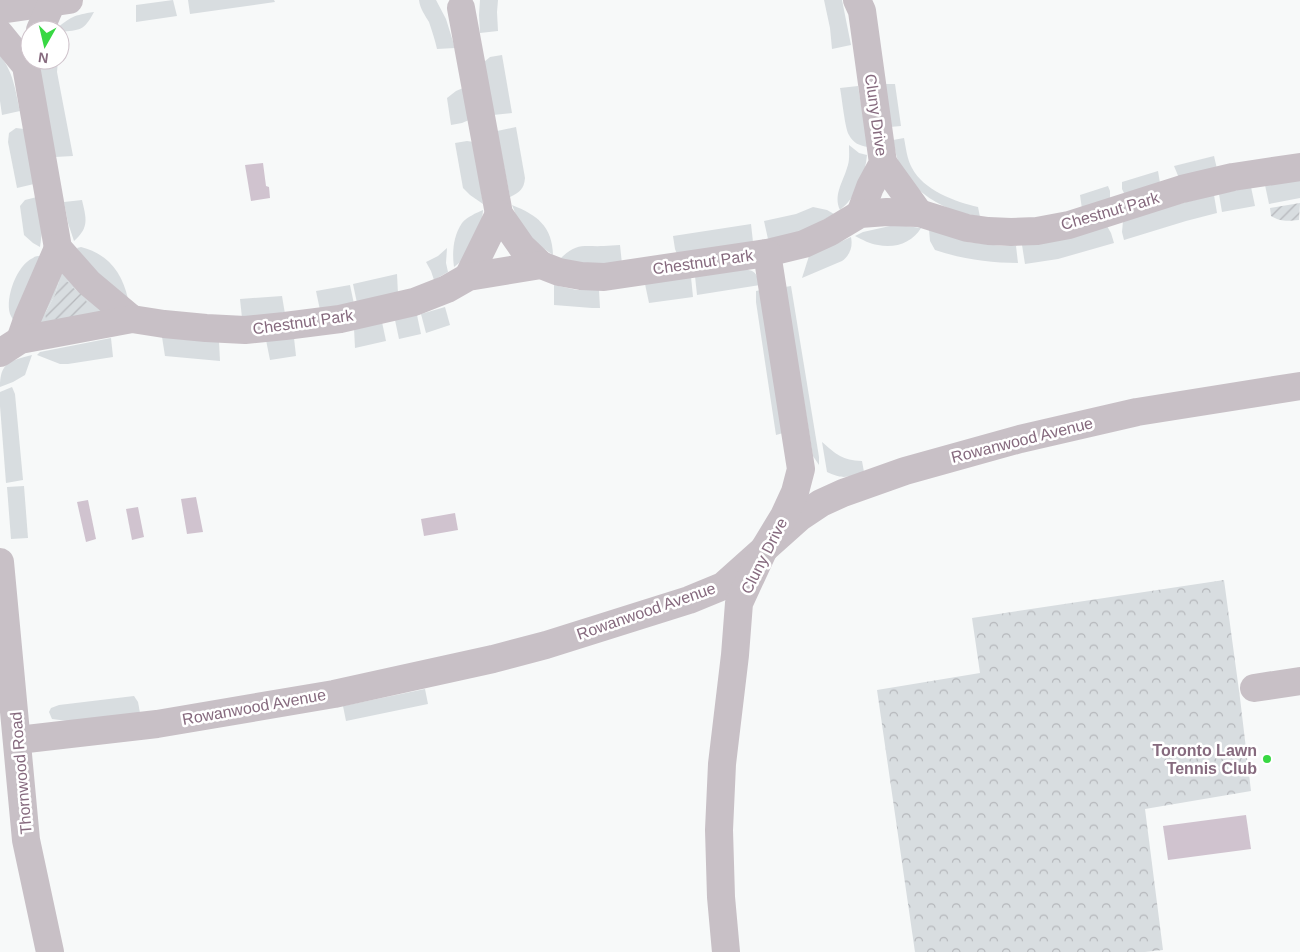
<svg xmlns="http://www.w3.org/2000/svg" width="1300" height="952" font-family="Helvetica,sans-serif">
	<style>
		.grass { fill: #d8dde0; fill-rule: evenodd }
		.park { fill: url(#park-crowns) }
		.garden { fill: url(#garden-furrows) }
		.water { fill: #d0c3cf }
		.lines { fill: none; stroke-linecap: round; stroke-linejoin: round }
		.street { stroke: #c8c0c6; stroke-width: 28 }
		.poi-dot { fill: #38d843; stroke: #fff; stroke-width: 2 }
		.labels { text-anchor: middle; dominant-baseline: central; stroke-width: 5; stroke-linejoin: round; paint-order: stroke }
		.street-label { font-size: 16px; fill: #866a7e; stroke: #fff }
		.poi-label { font-size: 16px; font-weight: bold; fill: #866a7e; stroke: #fff; text-anchor: end }
	</style>
	<defs>
		<pattern id="park-crowns" width="20" height="18" patternUnits="userSpaceOnUse" patternTransform="scale(1.25)"><rect width="20" height="18" fill="#d8dde0"/><path d="M2 6a3 3 0 1 1 6 0M12 15a3 3 0 1 1 6 0" fill="none" stroke="#b5b7bb"/></pattern>
		<pattern id="garden-furrows" width="10" height="10" patternUnits="userSpaceOnUse" patternTransform="scale(1.25)"><rect width="10" height="10" fill="#d8dde0"/><path d="M-1 1l2-2M0 10L10 0M9 11l2-2" fill="none" stroke="#b5b7bb"/></pattern>
	</defs>
	<rect width="100%" height="100%" fill="#f7f9f9"/>
	<g class="grass">
		<path d="M 173,0 L 177,16 L 136,22 L 136,5 Z"/>
		<path d="M 188,0 L 274,0 L 275,2 L 190,14 Z"/>
		<path d="M 419,0 L 436,0 L 446,19 L 455,48 L 437,49 C 435,40 432,31 429,22 C 425,15 420,9 419,0 Z"/>
		<path d="M 480,0 L 498,0 L 497,12 L 498,31 L 480,33 L 479,15 Z"/>
		<path d="M 824,0 L 842,0 L 851,45 L 832,49 L 830,28 Z"/>
		<path d="M 94,12 C 84,31 80,30 60,32 L 60,30 L 55,30 C 70,17 74,15 94,12 Z"/>
		<path d="M 0,55 C 14,74 15,89 20,111 L 2,115 L 0,101 Z"/>
		<path d="M 502,55 L 512,113 L 493,115 L 484,62 L 490,57 Z"/>
		<path d="M 41,60 L 58,60 L 57,72 L 73,156 L 55,157 L 40,79 Z"/>
		<path d="M 882,84 L 895,84 L 901,126 L 890,127 Z"/>
		<path d="M 858,86 L 868,147 C 860,146 853,143 849,135 C 845,129 842,98 840,88 Z"/>
		<path d="M 463,88 L 469,120 L 462,123 L 451,125 L 447,98 L 456,91 Z"/>
		<path d="M 516,127 L 525,178 C 524,189 520,192 510,197 L 497,131 Z"/>
		<path d="M 16,128 L 24,129 L 34,184 L 17,188 L 8,142 L 9,133 Z"/>
		<path d="M 904,138 C 906,148 907,159 912,168 C 923,190 956,202 978,207 L 980,217 C 970,214 959,213 950,209 C 931,201 913,188 902,170 C 897,161 895,150 893,140 Z"/>
		<path d="M 467,141 L 474,142 L 483,204 L 470,195 L 463,188 L 455,143 Z"/>
		<path d="M 849,145 L 859,153 L 867,155 C 865,176 857,196 840,210 C 833,195 843,182 847,168 C 850,161 849,153 849,145 Z"/>
		<path d="M 1214,156 L 1217,169 L 1179,178 L 1174,166 Z"/>
		<path d="M 1158,171 L 1160,183 L 1125,195 L 1122,189 L 1122,182 Z"/>
		<path d="M 1300,179 L 1300,198 L 1269,204 L 1265,185 Z"/>
		<path d="M 1108,186 L 1110,191 L 1110,200 L 1082,209 L 1080,195 Z"/>
		<path d="M 1251,187 L 1255,206 L 1222,212 L 1219,194 Z"/>
		<path d="M 1214,195 L 1217,213 L 1186,221 L 1124,240 L 1122,232 L 1123,221 L 1155,210 Z"/>
		<path d="M 37,197 L 42,232 L 40,247 L 33,243 L 24,235 L 20,206 L 25,200 Z"/>
		<path d="M 82,200 C 86,218 90,227 74,241 L 68,223 L 64,202 Z"/>
		<path d="M 512,205 C 537,215 552,226 553,255 L 533,241 L 516,215 Z"/>
		<path d="M 813,207 L 827,210 L 834,214 L 802,232 L 768,239 L 764,221 L 796,214 Z"/>
		<path d="M 483,210 L 482,221 L 464,259 L 454,267 C 452,253 453,236 462,223 C 467,217 476,213 483,210 Z"/>
		<path d="M 751,224 L 753,242 L 677,254 L 675,249 L 673,236 Z"/>
		<path d="M 890,226 L 906,226 L 921,228 C 913,242 895,249 878,245 C 870,244 863,240 855,236 L 863,232 Z"/>
		<path d="M 1107,226 L 1111,233 L 1114,243 L 1058,259 L 1025,264 L 1022,245 Z"/>
		<path d="M 929,229 L 968,242 L 1002,246 L 1016,246 L 1018,263 C 990,263 962,259 935,250 L 930,241 Z"/>
		<path d="M 851,237 C 853,247 850,255 842,261 L 802,278 L 809,256 Z"/>
		<path d="M 620,245 L 622,264 L 590,265 L 560,259 C 577,242 583,247 604,246 C 609,246 614,245 620,245 Z"/>
		<path d="M 81,247 C 108,254 122,272 128,299 L 87,266 L 77,248 Z"/>
		<path d="M 447,248 L 446,263 L 448,272 L 434,280 L 431,271 L 426,262 L 438,256 Z"/>
		<path d="M 40,256 L 14,321 C 12,318 11,316 10,314 C 5,297 17,265 33,258 C 35,256 38,256 40,256 Z"/>
		<path d="M 57,263 L 106,310 L 36,328 ZM 59,281 L 72,287 L 82,294 L 45,313 L 55,295 Z"/>
		<path d="M 739,269 C 753,270 756,270 760,285 L 697,295 L 695,276 Z"/>
		<path d="M 397,274 L 398,294 L 357,303 L 353,284 Z"/>
		<path d="M 691,277 L 693,297 L 649,303 L 645,284 Z"/>
		<path d="M 350,285 L 354,304 L 320,310 L 316,291 Z"/>
		<path d="M 554,285 L 577,290 L 599,290 L 600,308 L 592,308 L 554,305 Z"/>
		<path d="M 791,286 L 819,457 L 819,465 L 813,456 L 785,287 Z"/>
		<path d="M 761,290 L 783,433 L 776,435 L 756,302 L 756,291 Z"/>
		<path d="M 282,296 L 285,314 L 242,318 L 240,299 Z"/>
		<path d="M 445,307 L 450,325 L 426,333 L 421,314 Z"/>
		<path d="M 417,315 L 421,334 L 399,339 L 395,320 Z"/>
		<path d="M 382,322 L 386,341 L 355,348 L 354,328 Z"/>
		<path d="M 162,337 L 219,341 L 220,361 L 165,356 Z"/>
		<path d="M 111,338 L 113,357 L 68,364 L 60,364 L 37,355 L 40,352 Z"/>
		<path d="M 294,338 L 296,356 L 270,360 L 266,340 Z"/>
		<path d="M 32,355 L 25,375 L 13,382 L 0,387 C 0,362 10,361 32,355 Z"/>
		<path d="M 12,387 L 15,394 L 23,480 L 6,483 L 0,406 L 0,392 Z"/>
		<path d="M 822,442 C 837,455 842,460 862,461 L 864,472 C 847,477 844,480 827,472 Z"/>
		<path d="M 24,486 L 28,538 L 11,539 L 7,487 Z"/>
		<path d="M 425,689 L 428,704 L 346,721 L 343,706 Z"/>
		<path d="M 134,696 L 138,702 L 140,713 L 68,721 L 52,719 L 49,712 L 51,708 L 59,705 Z"/>
	</g>
	<path class="park" d="M 1224,580 L 1240,698 L 1251,791 L 1145,809 L 1163,950 L 1145,952 L 915,952 L 877,690 L 980,673 L 972,618 Z"/>
	<g class="garden">
		<path d="M 1300,203 L 1299,220 C 1288,221 1281,222 1271,216 L 1270,208 Z"/>
		<path d="M 59,281 L 68,282 L 72,287 L 82,294 L 88,304 C 87,308 86,309 84,311 C 77,318 54,320 46,319 L 45,313 L 55,295 Z"/>
	</g>
	<g class="water">
		<path d="M 263,163 L 266,186 L 269,187 L 270,198 L 251,201 L 245,165 Z"/>
		<path d="M 196,497 L 203,532 L 187,534 L 181,499 Z"/>
		<path d="M 88,500 L 96,539 L 86,542 L 77,502 Z"/>
		<path d="M 138,507 L 144,537 L 132,540 L 126,509 Z"/>
		<path d="M 455,513 L 458,530 L 424,536 L 421,519 Z"/>
		<path d="M 1246,815 L 1251,849 L 1168,860 L 1163,826 Z"/>
	</g>
	<g class="lines">
		<g class="street">
			<path d="M 857,0 L 862,11 L 883,163 L 870,187 L 860,214"/>
			<path d="M 461,8 L 499,214 L 522,247 L 541,265"/>
			<path d="M 0,10 L 69,0"/>
			<path d="M 40,30 L 52,2"/>
			<path d="M 0,34 L 26,66 L 58,248 L 89,283 L 132,319"/>
			<path d="M 883,163 L 919,213"/>
			<path d="M 468,277 L 499,214"/>
			<path d="M 20,340 L 28,317 L 58,248"/>
			<path d="M 0,353 L 20,340 L 132,319 L 164,324 L 206,328 L 245,330 L 285,326 L 340,319 L 414,302 L 447,289 L 468,277 L 541,265 L 559,272 L 581,276 L 604,277 L 767,253 L 804,244 L 830,232 L 860,214 L 887,212 L 919,213 L 967,228 L 988,231 L 1011,232 L 1037,231 L 1069,225 L 1182,189 L 1233,177 L 1300,167"/>
			<path d="M 0,562 L 26,840 L 50,952"/>
			<path d="M 1254,688 L 1300,681"/>
			<path d="M 18,740 L 157,724 L 334,694 L 493,659 L 546,645 L 689,600 L 723,586 L 800,517 L 821,503 L 843,493 L 905,471 L 1020,439 L 1137,412 L 1300,386"/>
			<path d="M 726,952 L 721,897 L 719,830 L 722,764 L 735,655 L 739,603 L 764,549 L 784,516 L 795,492 L 801,469 L 767,253"/>
		</g>
	</g>
	<circle class="poi-dot" cx="1267" cy="759" r="5"/>
	<g class="labels">
		<g class="street-label">
			<text transform="translate(876 115) rotate(82)">Cluny Drive</text>
			<text transform="translate(1110 211) rotate(-16)">Chestnut Park</text>
			<text transform="translate(703 262) rotate(-8)">Chestnut Park</text>
			<text transform="translate(303 322) rotate(-8)">Chestnut Park</text>
			<text transform="translate(1022 440) rotate(-14)">Rowanwood Avenue</text>
			<text transform="translate(764 556) rotate(-63)">Cluny Drive</text>
			<text transform="translate(646 611) rotate(-19)">Rowanwood Avenue</text>
			<text transform="translate(254 707) rotate(-10)">Rowanwood Avenue</text>
			<text transform="translate(21 773) rotate(-95)">Thornwood Road</text>
		</g>
		<g class="poi-label">
			<text x="1257" y="750">Toronto Lawn<tspan x="1257" dy="18">Tennis Club</tspan></text>
		</g>
	</g>
	<g transform="translate(45 45) rotate(188)"><circle r="24" fill="#ffffff" stroke="#cfc3cb"/>
	<path d="M0-4L9 19L0 12L-9 19Z" fill="#38d843"/>
	<text y="-8" font-size="14" font-weight="bold" text-anchor="middle" fill="#866a7e">N</text>
	</g>
</svg>
